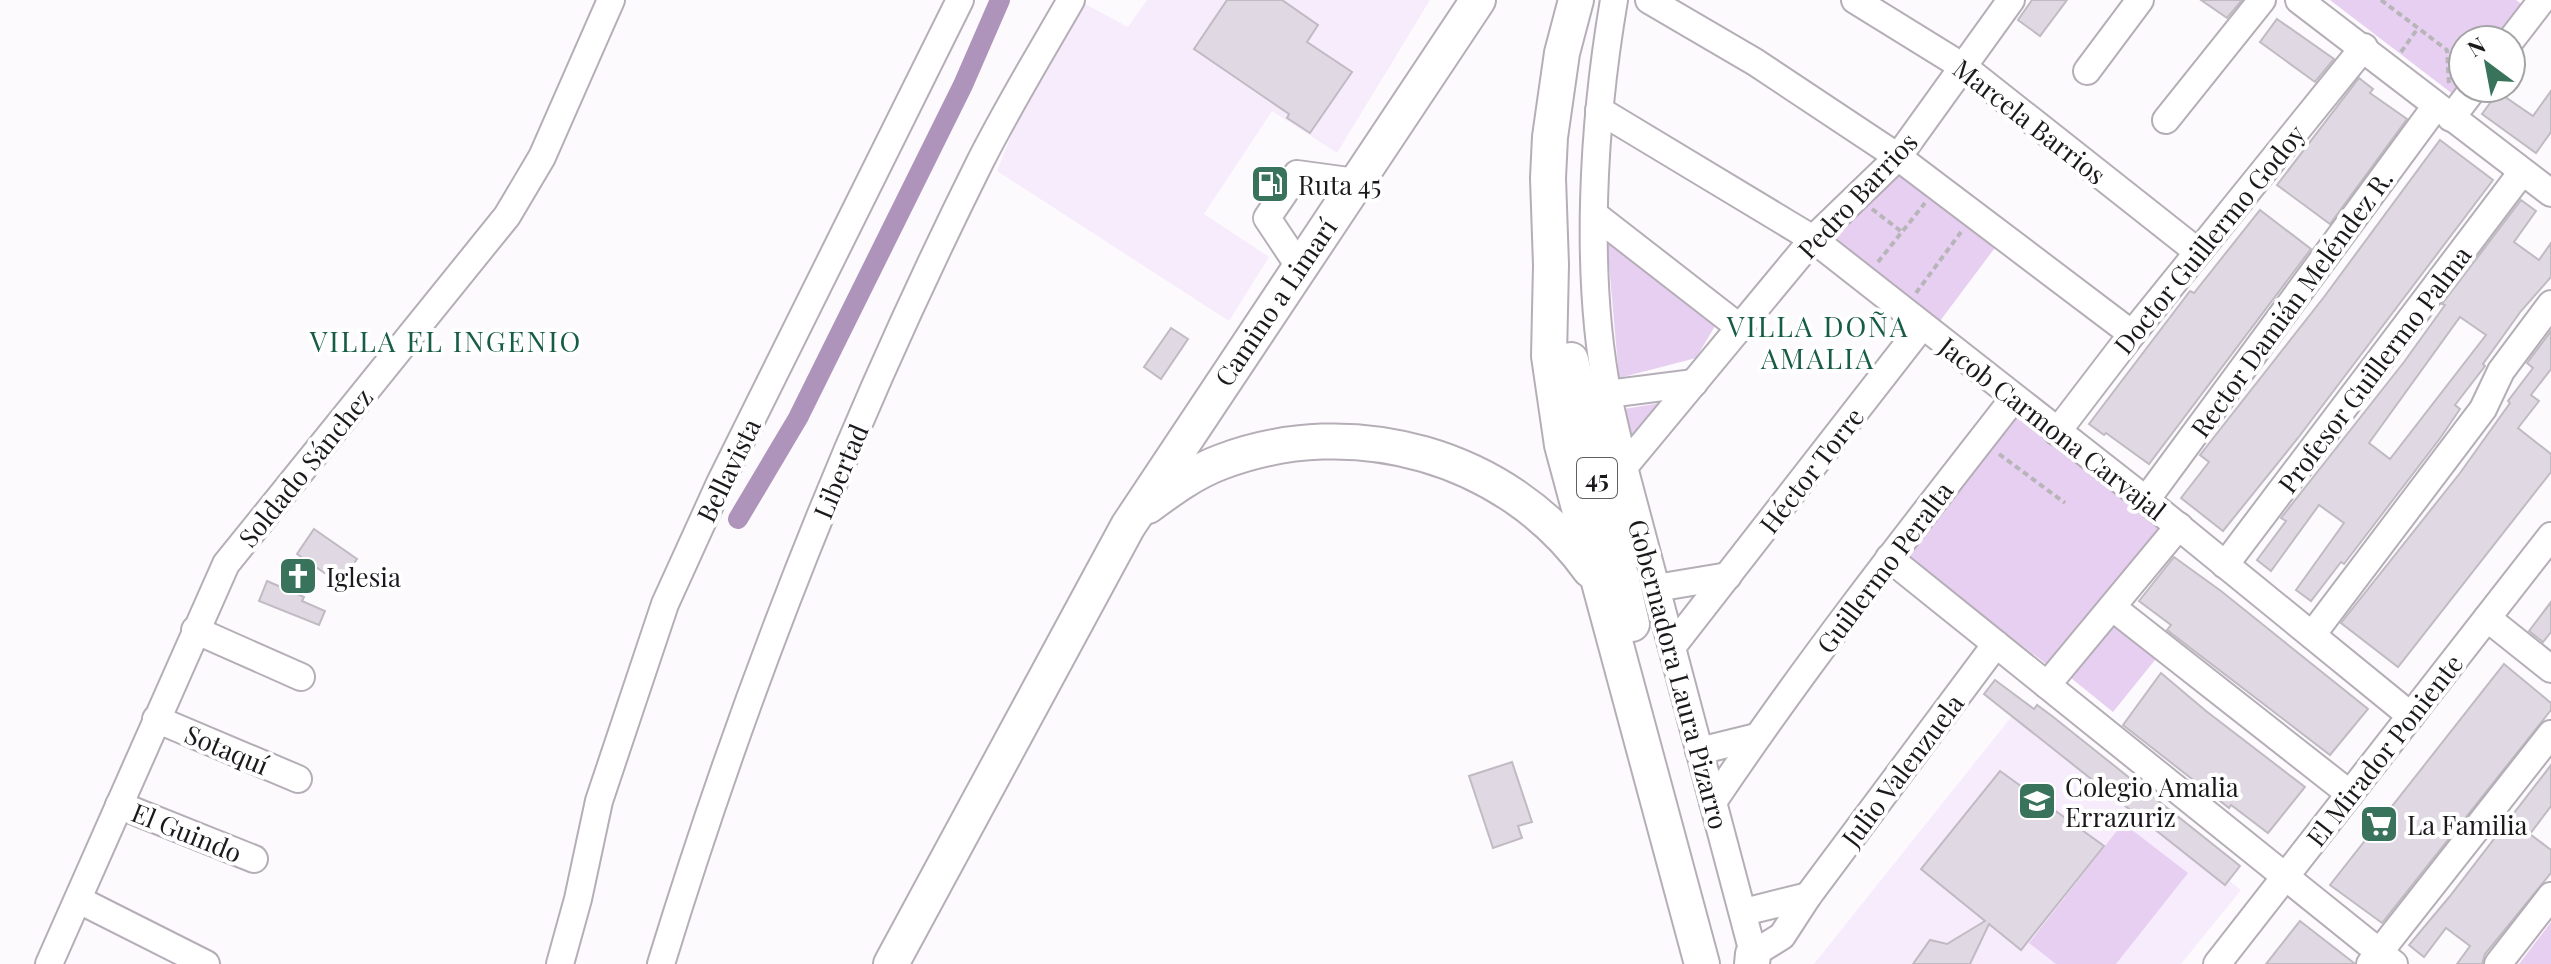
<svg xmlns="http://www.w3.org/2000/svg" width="2551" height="964" font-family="'Playfair Display',serif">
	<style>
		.built { fill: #f7ecfc }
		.green { fill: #e7cff2 }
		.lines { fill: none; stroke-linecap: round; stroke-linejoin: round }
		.canal { stroke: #ae94ba; stroke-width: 20 }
		.building { fill: #e0d9e3; stroke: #c0bac3; stroke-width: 2; fill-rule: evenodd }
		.minor-casing { stroke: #b5aeb7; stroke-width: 30 }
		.major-casing { stroke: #b5aeb7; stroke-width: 38 }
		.path { stroke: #b8b5b9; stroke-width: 4; stroke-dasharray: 6 4; stroke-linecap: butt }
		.minor { stroke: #fff; stroke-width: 26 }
		.major { stroke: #fff; stroke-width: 34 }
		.labels { text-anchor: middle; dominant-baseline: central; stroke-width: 8; stroke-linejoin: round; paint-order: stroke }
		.shield { fill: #fff; stroke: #605e61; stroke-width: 2 }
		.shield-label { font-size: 24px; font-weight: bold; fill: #1c191d }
		.street-label { font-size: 26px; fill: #1c191d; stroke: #fff }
		.poi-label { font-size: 26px; fill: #1c191d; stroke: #fff; text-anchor: start }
		.neighbourhood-label { font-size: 28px; letter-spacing: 2px; fill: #175d45; stroke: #fff }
	</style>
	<rect width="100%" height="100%" fill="#fdfafe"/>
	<g class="built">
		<path d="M 1078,0 L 1128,27 L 1147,0 L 1430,0 L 1337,153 L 1272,111 L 1204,214 L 1269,257 L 1229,321 L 997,171 L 1034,77 Z"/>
		<path d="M 2016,711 L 2241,890 L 2181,964 L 1814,964 Z"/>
	</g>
	<g class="green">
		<path d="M 2330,0 L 2516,0 L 2523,5 L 2496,40 L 2463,40 L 2463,83 L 2454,95 Z"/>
		<path d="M 1898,170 L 1997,245 L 1937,325 L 1826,239 Z"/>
		<path d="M 1606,230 L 1715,326 L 1696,358 L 1619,378 Z"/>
		<path d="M 1666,402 L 1631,450 L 1624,409 Z"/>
		<path d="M 2019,413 L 2164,527 L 2050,667 L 1905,555 Z"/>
		<path d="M 2116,621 L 2159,655 L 2113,712 L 2071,678 Z"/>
		<path d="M 2123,823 L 2188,873 L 2116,964 L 2056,964 L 2029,943 Z"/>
		<path d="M 2551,922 L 2551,964 L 2519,964 Z"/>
	</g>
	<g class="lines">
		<path class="canal" d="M 738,519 L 798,418 L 963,85 L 1000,0"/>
	</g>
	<g class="building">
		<path d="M 1227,0 L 1282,0 L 1318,25 L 1307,42 L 1352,72 L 1310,133 L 1287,118 L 1289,114 L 1194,49 Z"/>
		<path d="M 2032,0 L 2067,0 L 2040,36 L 2018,20 Z"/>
		<path d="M 2201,0 L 2242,0 L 2227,18 Z"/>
		<path d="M 2277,19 L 2334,59 L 2315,82 L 2260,42 Z"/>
		<path d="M 2359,78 L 2373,89 L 2370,93 L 2407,119 L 2330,224 L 2277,185 Z"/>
		<path d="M 2551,91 L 2551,132 L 2536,153 L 2482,114 L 2498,92 L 2533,116 Z"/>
		<path d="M 2440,140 L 2493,180 L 2298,438 L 2223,531 L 2181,498 L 2209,462 L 2200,455 L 2324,297 Z"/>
		<path d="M 2521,200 L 2536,211 L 2514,242 L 2539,260 L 2551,243 L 2551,277 L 2521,311 L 2483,364 L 2485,366 L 2455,405 L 2460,409 L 2441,437 L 2344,564 L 2341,562 L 2311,601 L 2296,590 L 2344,523 L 2319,505 L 2271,571 L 2257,560 L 2286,521 L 2281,518 L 2404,362 L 2445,305 L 2442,304 ZM 2460,317 L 2486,335 L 2390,459 L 2369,443 Z"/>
		<path d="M 2260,210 L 2311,249 L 2149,464 L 2106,433 L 2104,435 L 2089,424 L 2190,291 L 2194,293 Z"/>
		<path d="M 1171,328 L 1188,339 L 1161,379 L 1144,367 Z"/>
		<path d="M 2551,331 L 2551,369 L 2531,395 L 2539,401 L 2518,428 L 2551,454 L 2551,472 L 2398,667 L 2341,623 L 2460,473 L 2510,403 L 2508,401 L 2533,368 L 2527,363 Z"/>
		<path d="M 314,529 L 357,559 L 339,583 L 297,554 Z"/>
		<path d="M 2174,557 L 2221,591 L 2368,709 L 2330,755 L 2167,630 L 2171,625 L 2139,601 Z"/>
		<path d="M 267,581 L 304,597 L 302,601 L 325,611 L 319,625 L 259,601 Z"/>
		<path d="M 2551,602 L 2551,632 L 2543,642 L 2529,631 Z"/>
		<path d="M 2504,664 L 2551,703 L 2551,710 L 2382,923 L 2330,885 Z"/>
		<path d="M 2161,673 L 2206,711 L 2305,787 L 2268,833 L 2231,805 L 2229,808 L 2123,725 Z"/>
		<path d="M 1995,680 L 2034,709 L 2037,705 L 2052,716 L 2240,866 L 2225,885 L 1984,694 Z"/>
		<path d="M 1512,762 L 1532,822 L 1518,826 L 1522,838 L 1493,848 L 1469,776 Z"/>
		<path d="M 2551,765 L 2551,806 L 2530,834 L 2551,850 L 2551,873 L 2485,954 L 2482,964 L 2457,964 L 2470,946 L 2446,928 L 2424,957 L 2409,945 L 2450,896 Z"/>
		<path d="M 2000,771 L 2104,846 L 2021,950 L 1989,924 L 1970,964 L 1913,964 L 1930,940 L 1947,944 L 1985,921 L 1921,869 Z"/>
		<path d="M 2300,921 L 2354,963 L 2354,964 L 2266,964 Z"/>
	</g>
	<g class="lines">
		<g class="minor-casing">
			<g id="minor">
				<path d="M 1614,0 C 1593,123 1584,273 1608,396 C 1613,420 1619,443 1624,467 L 1756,964"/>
				<path d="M 1649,0 L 1755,62 L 1898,157 L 2132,334"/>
				<path d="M 1855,0 L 1965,68 L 2198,252"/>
				<path d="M 2299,0 L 2551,193"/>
				<path d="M 2511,40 L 2542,0"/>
				<path d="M 2087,71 L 2140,0"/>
				<path d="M 1599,110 L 1813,239 L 2146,500 L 2411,716"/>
				<path d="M 2451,118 L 2474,88"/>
				<path d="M 2166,120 L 2262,0"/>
				<path d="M 1595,215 L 1739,327"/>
				<path d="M 1299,266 L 1267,218 L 1297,174 L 1356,182"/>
				<path d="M 1608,394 L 1694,383"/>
				<path d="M 2057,432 L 2132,334 L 2364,47"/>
				<path d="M 1624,467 L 1813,239 L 1898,157 L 2011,0"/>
				<path d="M 2146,500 L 2436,106"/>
				<path d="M 1889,558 L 2394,964"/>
				<path d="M 2225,565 L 2522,172"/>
				<path d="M 1656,588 L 1728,576"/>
				<path d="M 2112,607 L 2350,794"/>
				<path d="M 2487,618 L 2551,669"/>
				<path d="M 195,630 L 301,677"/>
				<path d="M 2312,635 L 2483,409 L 2501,371 L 2551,304"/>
				<path d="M 1672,647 L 1922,326"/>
				<path d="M 2047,685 L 2179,526"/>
				<path d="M 156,719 L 298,779"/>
				<path d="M 1699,751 L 1756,737"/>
				<path d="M 1713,802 C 1807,662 1911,530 2014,398"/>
				<path d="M 119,805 L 254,859"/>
				<path d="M 79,900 L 206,964"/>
				<path d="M 1744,912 L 1808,896"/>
				<path d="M 1753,954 L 1782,936 L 1808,896 L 1996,644"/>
				<path d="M 49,964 L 226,564 L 507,216 L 542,157 L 611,0"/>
				<path d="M 560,964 L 578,899 L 599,801 L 665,604 L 720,483 L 960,0"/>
				<path d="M 661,964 C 745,690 851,421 979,164 C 1007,108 1040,54 1071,0"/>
				<path d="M 2217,964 L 2551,536"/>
				<path d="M 2370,964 L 2551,734"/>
				<path d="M 2498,964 L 2551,896"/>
			</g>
		</g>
		<g class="major-casing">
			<g id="major">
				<path d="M 1576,0 L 1562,53 L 1550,137 L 1548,178 L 1551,265 L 1549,356 L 1562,445 L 1702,964"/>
				<path d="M 1571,360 L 1632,624"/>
				<path d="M 1148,506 C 1171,489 1194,472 1221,462 C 1352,412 1508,455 1590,570"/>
				<path d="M 891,964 L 1128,526 L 1478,0"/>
				<path d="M 1752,964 L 1753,954"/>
			</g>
		</g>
		<g class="path">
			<path d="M 2381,0 L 2447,50 L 2449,85"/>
			<path d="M 2401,52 L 2418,28"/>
			<path d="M 1872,209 L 1902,232"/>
			<path d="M 1878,262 L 1925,203"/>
			<path d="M 1916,293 L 1961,232"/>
			<path d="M 1999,454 L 2065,503"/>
		</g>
		<use href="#minor" class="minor"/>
		<use href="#major" class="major"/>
	</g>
	<defs>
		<g id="fuel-square" transform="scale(2)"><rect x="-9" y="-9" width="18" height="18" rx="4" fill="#39735c" stroke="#fff"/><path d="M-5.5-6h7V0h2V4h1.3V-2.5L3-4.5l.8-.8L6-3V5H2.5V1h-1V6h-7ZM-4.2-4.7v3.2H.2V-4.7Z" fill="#fff"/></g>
		<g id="church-square" transform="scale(2)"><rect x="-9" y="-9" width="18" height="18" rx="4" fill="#39735c" stroke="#fff"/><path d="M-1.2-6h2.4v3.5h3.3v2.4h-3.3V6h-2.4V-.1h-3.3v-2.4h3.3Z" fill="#fff"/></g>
		<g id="school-square" transform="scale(2)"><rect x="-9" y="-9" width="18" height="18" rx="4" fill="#39735c" stroke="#fff"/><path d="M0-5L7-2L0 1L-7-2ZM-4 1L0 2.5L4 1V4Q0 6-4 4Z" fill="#fff"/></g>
		<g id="supermarket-square" transform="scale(2)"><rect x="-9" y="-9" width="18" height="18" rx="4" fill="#39735c" stroke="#fff"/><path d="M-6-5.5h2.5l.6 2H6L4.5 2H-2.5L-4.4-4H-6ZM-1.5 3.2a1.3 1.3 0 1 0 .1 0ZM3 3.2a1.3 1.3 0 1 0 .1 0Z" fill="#fff"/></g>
	</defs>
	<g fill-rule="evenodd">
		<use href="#fuel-square" x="1270" y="184"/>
		<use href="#church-square" x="298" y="576"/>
		<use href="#school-square" x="2037" y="801"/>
		<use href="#supermarket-square" x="2379" y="824"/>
	</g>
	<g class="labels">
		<rect class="shield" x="1577" y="458" width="40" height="40" rx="6"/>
		<g class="shield-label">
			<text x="1597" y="478">45</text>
		</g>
		<g class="street-label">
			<text transform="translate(2030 121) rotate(38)">Marcela Barrios</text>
			<text transform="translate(1857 195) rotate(-47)">Pedro Barrios</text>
			<text transform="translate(2209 239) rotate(-51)">Doctor Guillermo Godoy</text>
			<text transform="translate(1275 302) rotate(-56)">Camino a Limarí</text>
			<text transform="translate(2291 303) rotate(-54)">Rector Damián Meléndez R.</text>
			<text transform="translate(2374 369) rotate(-53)">Profesor Guillermo Palma</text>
			<text transform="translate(2053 428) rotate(38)">Jacob Carmona Carvajal</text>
			<text transform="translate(305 467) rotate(-51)">Soldado Sánchez</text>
			<text transform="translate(728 470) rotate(-64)">Bellavista</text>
			<text transform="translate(1811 470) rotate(-52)">Héctor Torre</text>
			<text transform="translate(840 471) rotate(-67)">Libertad</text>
			<text transform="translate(1884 567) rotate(-53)">Guillermo Peralta</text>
			<text transform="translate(1679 674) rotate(75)">Gobernadora Laura Pizarro</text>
			<text transform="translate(227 749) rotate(23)">Sotaquí</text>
			<text transform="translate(2384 750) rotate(-52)">El Mirador Poniente</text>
			<text transform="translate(1902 770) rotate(-53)">Julio Valenzuela</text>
			<text transform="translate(187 832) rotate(22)">El Guindo</text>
		</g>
		<g class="poi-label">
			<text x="1298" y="184">Ruta 45</text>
			<text x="326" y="576">Iglesia</text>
			<text x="2065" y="786">Colegio Amalia<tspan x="2065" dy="30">Errazuriz</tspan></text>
			<text x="2407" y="824">La Familia</text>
		</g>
		<g class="neighbourhood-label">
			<text x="1818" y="325">VILLA DOÑA<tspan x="1818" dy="32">AMALIA</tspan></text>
			<text x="446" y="340">VILLA EL INGENIO</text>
		</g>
	</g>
	<g transform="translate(2487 64) rotate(328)"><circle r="38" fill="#ffffff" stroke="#a4a3a5" stroke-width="2"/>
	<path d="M0-6L14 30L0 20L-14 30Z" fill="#39735c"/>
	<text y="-12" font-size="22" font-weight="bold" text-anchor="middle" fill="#1c191d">N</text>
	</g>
</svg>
